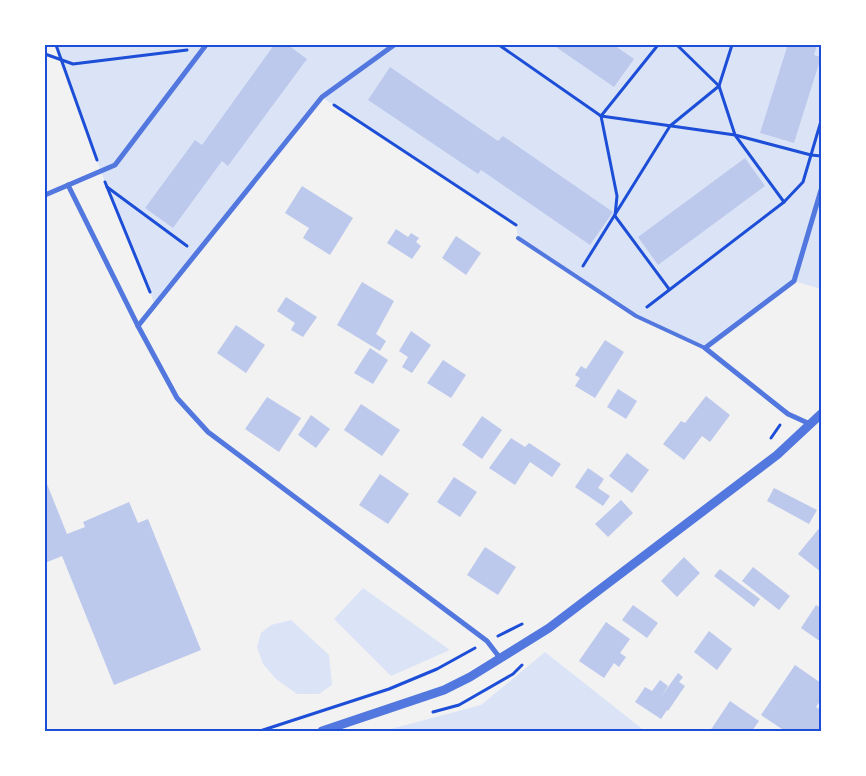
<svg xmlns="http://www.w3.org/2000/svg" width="866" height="776" font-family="Jost,sans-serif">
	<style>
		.green { fill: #dbe4f7 }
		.building { fill: #bdc9ec }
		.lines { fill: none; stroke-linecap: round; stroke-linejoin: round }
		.path { stroke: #1d4ed8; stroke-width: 3 }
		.service { stroke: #5277de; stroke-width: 4 }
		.minor { stroke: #5277de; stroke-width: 5 }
		.tertiary { stroke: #5277de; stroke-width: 9 }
		.neatline { fill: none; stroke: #1d4ed8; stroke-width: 2 }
	</style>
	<rect width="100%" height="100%" fill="#f2f2f2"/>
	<g class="green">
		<path d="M 56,45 L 821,45 L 821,289 L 794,281 L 705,348 L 636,316 L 518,238 L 516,224 L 323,98 L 155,305 L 101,172 Z"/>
		<path d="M 363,588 L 450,650 L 391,676 L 334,619 Z"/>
		<path d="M 291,620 L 329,655 L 332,685 L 319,694 L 297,694 L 276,679 L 263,664 L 257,647 L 261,633 L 271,625 Z"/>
		<path d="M 545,652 L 645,731 L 383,731 L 481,705 Z"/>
	</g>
	<g class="building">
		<path d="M 274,45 L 288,45 L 307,59 L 228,166 L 222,161 L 173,228 L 145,208 L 195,140 L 202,145 Z"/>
		<path d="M 553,45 L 614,45 L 634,59 L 614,87 Z"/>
		<path d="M 784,45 L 817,45 L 814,55 L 821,57 L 794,143 L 760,133 L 787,47 Z"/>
		<path d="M 390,67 L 498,141 L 503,136 L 613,212 L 590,245 L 481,170 L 478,174 L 368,100 Z"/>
		<path d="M 745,158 L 765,186 L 658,265 L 638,237 Z"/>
		<path d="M 302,186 L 353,218 L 330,255 L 303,238 L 309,228 L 285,213 Z"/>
		<path d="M 396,229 L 408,237 L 411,233 L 419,238 L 416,242 L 421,246 L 412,259 L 387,243 Z"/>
		<path d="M 456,236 L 481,253 L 466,275 L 442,258 Z"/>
		<path d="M 362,282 L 394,301 L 376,334 L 386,341 L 380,351 L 337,325 Z"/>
		<path d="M 286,297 L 317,317 L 303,337 L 291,330 L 295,323 L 277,311 Z"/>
		<path d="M 236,325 L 265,345 L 246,373 L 217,353 Z"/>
		<path d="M 411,331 L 431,345 L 412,373 L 402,367 L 408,357 L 399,351 Z"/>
		<path d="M 605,340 L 624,352 L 595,398 L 575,386 L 580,378 L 575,375 L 581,366 L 586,369 Z"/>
		<path d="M 370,348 L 388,360 L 373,384 L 354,373 Z"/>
		<path d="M 443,360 L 466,375 L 451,398 L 427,383 Z"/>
		<path d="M 618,389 L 637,401 L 626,419 L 607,407 Z"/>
		<path d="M 706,396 L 730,415 L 710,442 L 702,436 L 684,460 L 663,444 L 681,421 L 685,423 Z"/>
		<path d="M 267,397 L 301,418 L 279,452 L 245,429 Z"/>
		<path d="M 361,404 L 400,430 L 382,456 L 344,430 Z"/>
		<path d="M 311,415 L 330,429 L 316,448 L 298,435 Z"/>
		<path d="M 482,416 L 502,430 L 482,459 L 462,445 Z"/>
		<path d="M 511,438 L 525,447 L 529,443 L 561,464 L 552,477 L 530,462 L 515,485 L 489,468 Z"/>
		<path d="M 627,453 L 649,470 L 632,493 L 609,476 Z"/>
		<path d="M 588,468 L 604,479 L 598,488 L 610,496 L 603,506 L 575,487 Z"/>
		<path d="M 380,474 L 409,494 L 388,524 L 359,505 Z"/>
		<path d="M 454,477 L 477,492 L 460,517 L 437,502 Z"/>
		<path d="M 45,479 L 67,534 L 85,527 L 83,522 L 129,502 L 138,523 L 148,519 L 201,650 L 114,685 L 62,556 L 45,563 Z"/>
		<path d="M 774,488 L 817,510 L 809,524 L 767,501 Z"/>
		<path d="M 621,500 L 633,513 L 608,537 L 595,524 Z"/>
		<path d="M 821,526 L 821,572 L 798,554 Z"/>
		<path d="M 485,547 L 516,567 L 498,595 L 467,575 Z"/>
		<path d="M 684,557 L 700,573 L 677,597 L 661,581 Z"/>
		<path d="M 753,567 L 790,596 L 779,610 L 742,581 Z"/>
		<path d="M 720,569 L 760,599 L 754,607 L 714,576 Z"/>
		<path d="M 633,605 L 658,623 L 647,638 L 622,620 Z"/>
		<path d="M 816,605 L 821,608 L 821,642 L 801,628 Z"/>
		<path d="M 606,622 L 630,639 L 620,653 L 626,657 L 619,667 L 614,663 L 604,678 L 579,661 Z"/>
		<path d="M 709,631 L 732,649 L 717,670 L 694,652 Z"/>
		<path d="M 795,665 L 821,683 L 821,700 L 816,707 L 821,710 L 821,731 L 785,731 L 761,715 Z"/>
		<path d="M 678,673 L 683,677 L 679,682 L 685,686 L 668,711 L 667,710 L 661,719 L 635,702 L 645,687 L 652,691 L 660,680 L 668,686 L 661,697 Z"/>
		<path d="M 730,701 L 759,721 L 752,731 L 710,731 Z"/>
	</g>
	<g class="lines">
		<g class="path">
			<path d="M 56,45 L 97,160"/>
			<path d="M 499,45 L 601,116 L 735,135 L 784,202"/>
			<path d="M 658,45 L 601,116 L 617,196 L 615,216 L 669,289"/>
			<path d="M 732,45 L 719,86 L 735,135 L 811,155 L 821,156"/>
			<path d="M 45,54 L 73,64 L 187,50"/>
			<path d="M 334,105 L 516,225"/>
			<path d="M 105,182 L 150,292"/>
			<path d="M 107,187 L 187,246"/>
			<path d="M 583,266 L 670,126 L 719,86 L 677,45"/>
			<path d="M 647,307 L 784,202 L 803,182 L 821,121"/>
			<path d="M 771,438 L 780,425"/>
			<path d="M 498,636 L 522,624"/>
			<path d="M 433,712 L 459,705 L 513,674 L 522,665"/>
			<path d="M 260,731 L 389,689 L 437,669 L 475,648"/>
		</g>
		<path class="service" d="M 518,238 L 636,316 L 705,348"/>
		<g class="minor">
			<path d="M 68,185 L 138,326 L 177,398 L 208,432 L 487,641 L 500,658"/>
			<path d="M 45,195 L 115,165 L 206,45"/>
			<path d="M 138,326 L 322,97 L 394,45"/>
			<path d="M 810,424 L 788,414 L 705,348 L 794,281 L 821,190"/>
		</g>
		<path class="tertiary" d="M 322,731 L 444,690 L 470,677 L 549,628 L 777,455 L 821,414"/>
	</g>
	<rect width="866" height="776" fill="none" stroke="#ffffff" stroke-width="92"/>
	<rect x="46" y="46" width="774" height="684" class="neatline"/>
</svg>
